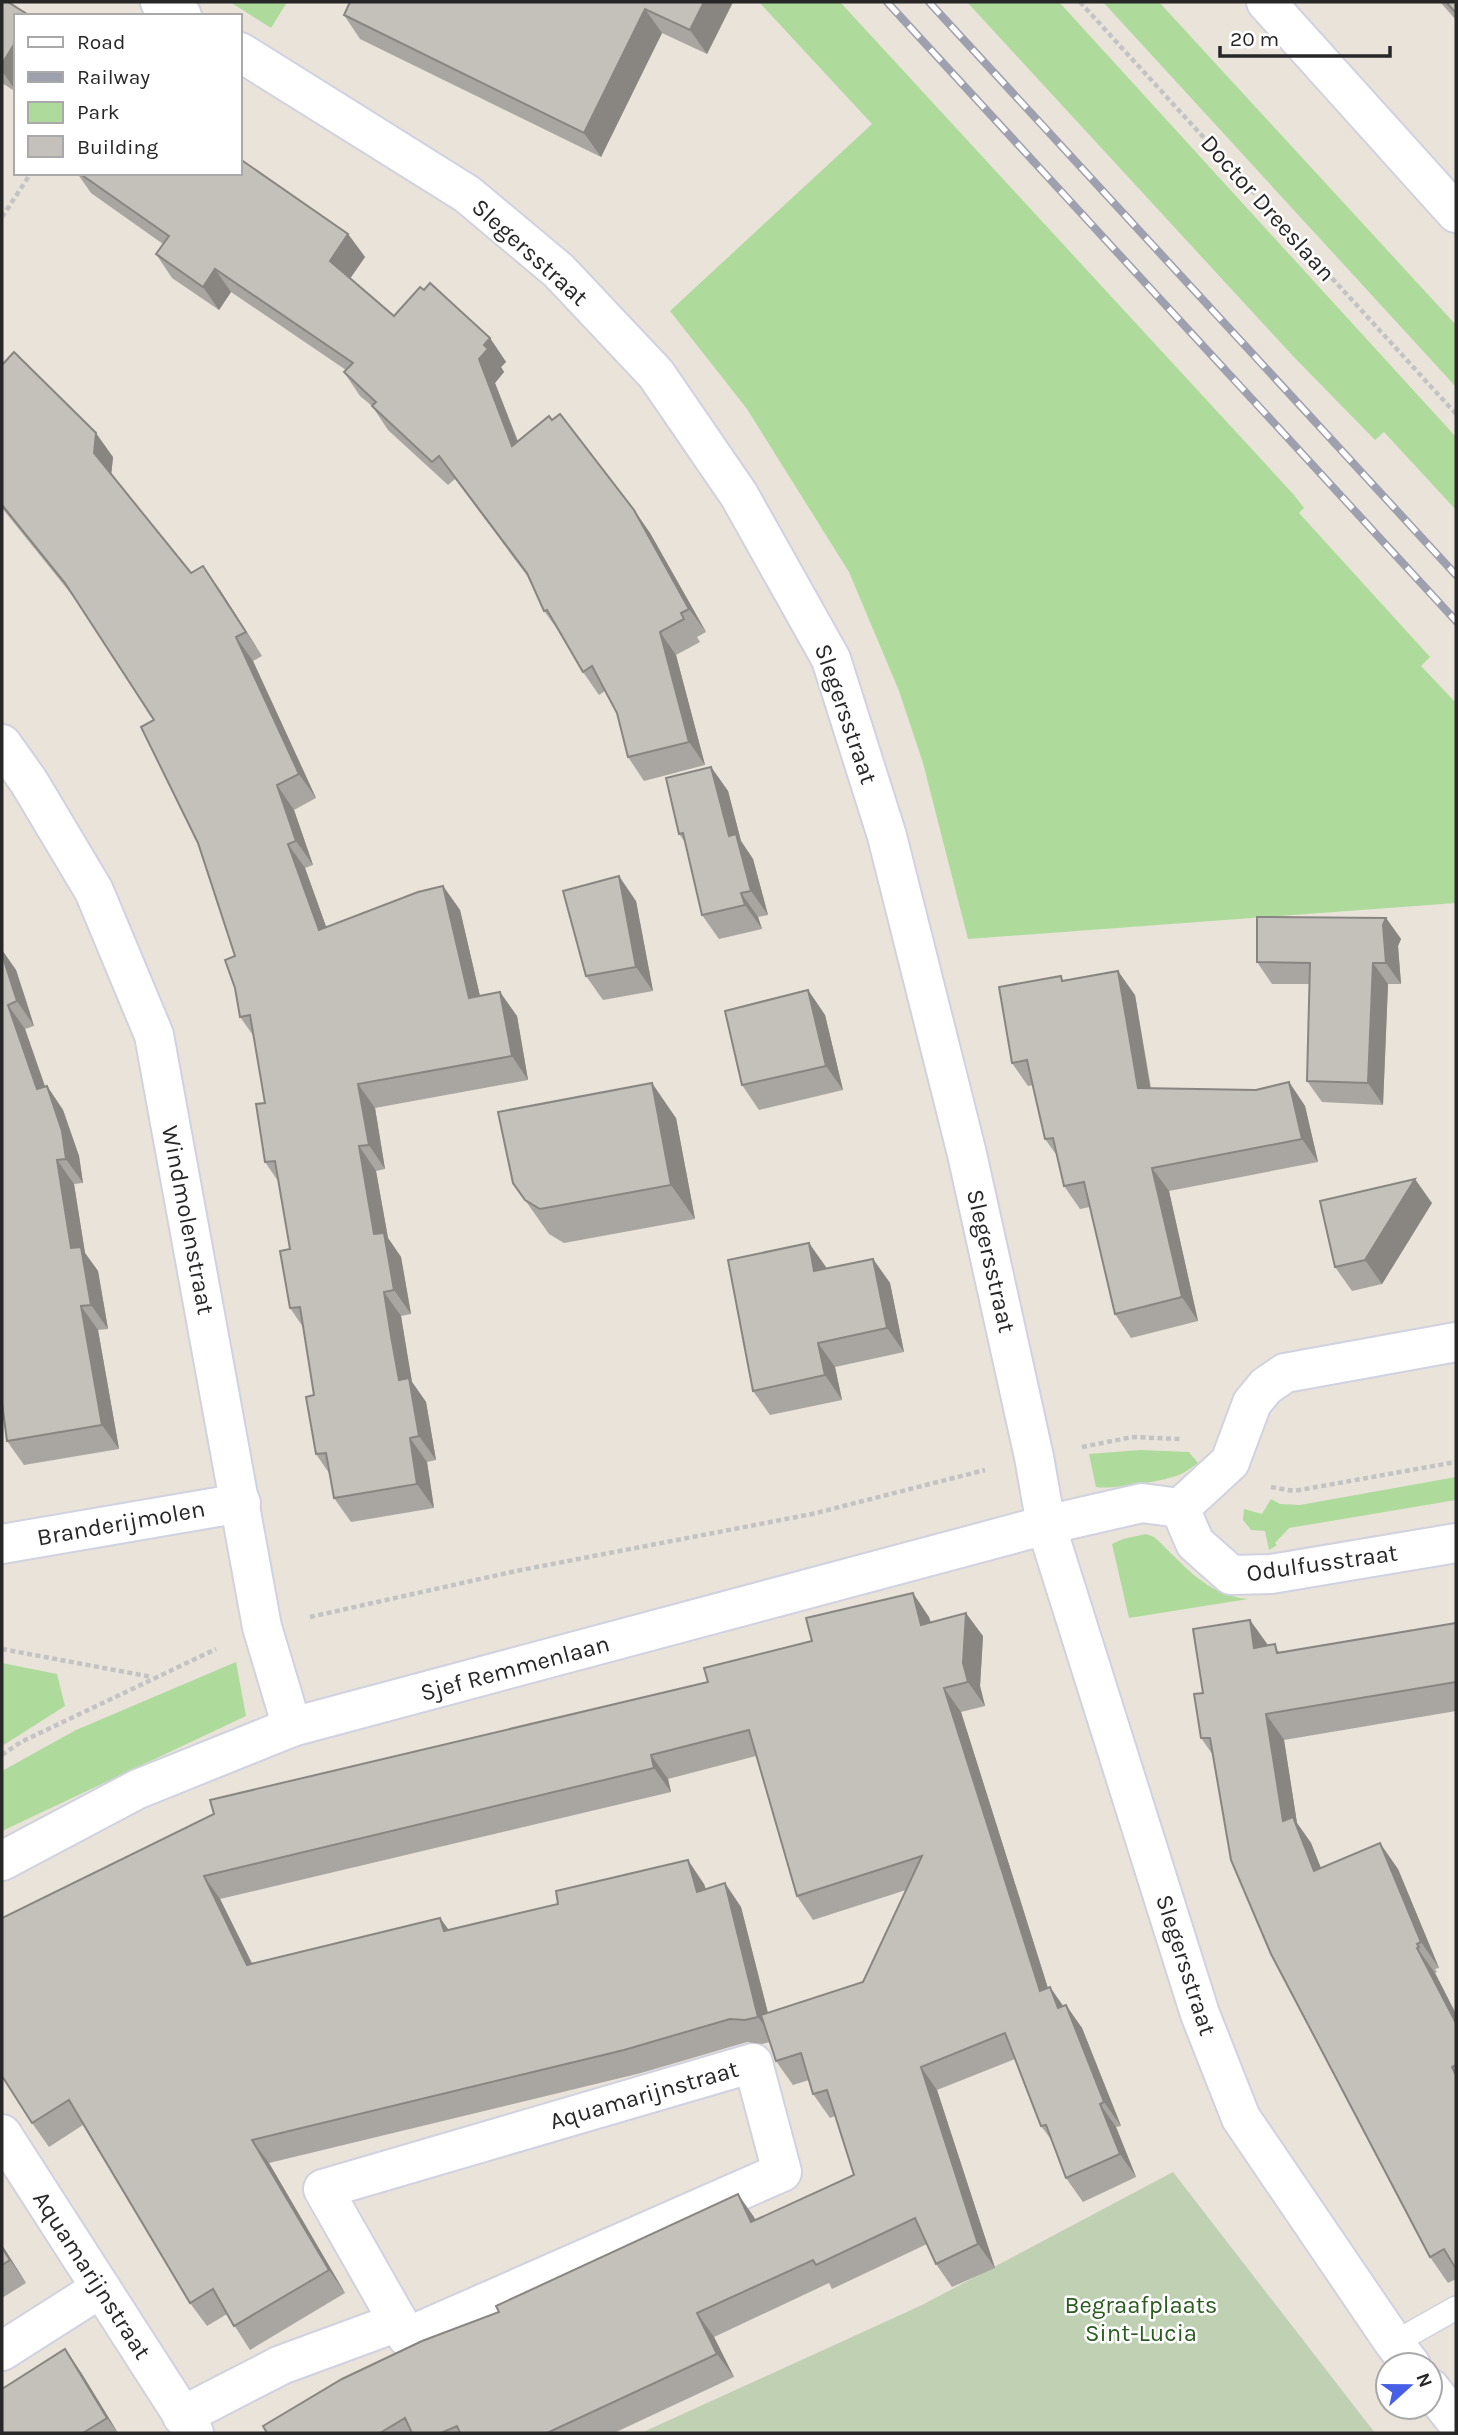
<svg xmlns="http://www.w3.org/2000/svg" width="1458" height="2435" font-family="Karla,sans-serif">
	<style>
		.green { fill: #aedb9b }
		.cemetery { fill: #c0d1b3 }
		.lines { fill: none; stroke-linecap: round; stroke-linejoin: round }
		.service-casing { stroke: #d0d2df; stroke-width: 26 }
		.minor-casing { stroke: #d0d2df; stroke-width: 42 }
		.path { stroke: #c3c3c3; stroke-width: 4.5; stroke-dasharray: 5 3.5; stroke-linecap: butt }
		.service { stroke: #fff; stroke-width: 23 }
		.minor { stroke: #fff; stroke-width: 38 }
		.rail-casing { stroke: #9ea0b0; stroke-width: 8 }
		.rail { stroke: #fff; stroke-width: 5; stroke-dasharray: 16; stroke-linecap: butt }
		.wall { fill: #a9a5a0; fill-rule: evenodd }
		.shaded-wall { fill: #898682 }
		.building { fill: #c4c0ba; stroke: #898682; stroke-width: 2 }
		.labels { text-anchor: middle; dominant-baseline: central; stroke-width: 5; stroke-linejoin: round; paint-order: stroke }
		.street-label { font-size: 24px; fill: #272727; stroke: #fff }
		.park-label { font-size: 24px; fill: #2a5c20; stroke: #fff }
	</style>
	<rect width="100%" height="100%" fill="#e9e3da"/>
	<g class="green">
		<path d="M 230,2 L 287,2 L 271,28 Z"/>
		<path d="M 759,2 L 840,2 L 1294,495 L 1304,508 L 1299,513 L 1430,657 L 1421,666 L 1456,703 L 1456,903 L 968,939 L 923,763 L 899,691 L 849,572 L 747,409 L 670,311 L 872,124 Z"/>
		<path d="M 967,2 L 1059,2 L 1456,437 L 1456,510 L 1384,432 L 1375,440 L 1292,355 Z"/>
		<path d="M 1103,2 L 1159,2 L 1456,325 L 1456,387 Z"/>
		<path d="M 1141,1450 L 1189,1452 L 1198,1463 C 1192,1467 1186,1472 1179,1475 C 1163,1481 1111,1490 1096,1487 L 1089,1454 Z"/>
		<path d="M 1456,1477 L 1456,1500 L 1289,1528 L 1275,1543 L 1277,1545 L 1269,1550 L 1265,1531 L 1251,1530 L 1243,1520 L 1244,1509 L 1262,1514 L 1271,1499 L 1280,1504 L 1300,1505 Z"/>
		<path d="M 1146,1534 L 1154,1537 C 1184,1564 1205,1595 1248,1599 L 1129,1618 L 1112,1544 L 1123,1539 Z"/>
		<path d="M 236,1662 L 246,1716 L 2,1831 L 2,1771 L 76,1730 Z"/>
		<path d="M 2,1663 L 57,1674 L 65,1706 L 2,1746 Z"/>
	</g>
	<path class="cemetery" d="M 1173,2172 L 1375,2433 L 641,2433 L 922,2305 Z"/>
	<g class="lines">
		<g class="service-casing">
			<path id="service" d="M 1394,2343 L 1456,2308"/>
		</g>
		<g class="minor-casing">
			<g id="minor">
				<path d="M 160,2 L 182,16"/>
				<path d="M 1266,2 L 1456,213"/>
				<path d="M 240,52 L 467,194 L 559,271 L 656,374 L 739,495 L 831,659 L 887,836 L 967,1154 L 1034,1457 L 1046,1525 L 1200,2014 L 1241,2118 L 1394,2343 L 1411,2365"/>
				<path d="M 2,744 L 29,782 L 94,891 L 154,1035 L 262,1627 L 292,1727"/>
				<path d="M 1180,1508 L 1230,1462 L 1252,1403 L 1266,1386 L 1285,1373 L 1456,1342"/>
				<path d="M 1180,1508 L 1195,1543 L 1231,1575 L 1271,1574 L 1456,1543"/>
				<path d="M 2,1544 L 241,1503"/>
				<path d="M 2,1861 L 138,1789 L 292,1727 L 1046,1525 L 1142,1503 L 1180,1508"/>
				<path d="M 753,2063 L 782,2172 L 407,2337 L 323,2189 Z"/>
				<path d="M 2,2134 L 194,2433"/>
				<path d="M 2,2351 L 101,2288"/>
				<path d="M 1430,2388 L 1456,2421"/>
				<path d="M 182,2416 L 281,2365 L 398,2322"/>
			</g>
		</g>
		<g class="path">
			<path d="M 1080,2 L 1456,414"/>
			<path d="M 2,217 L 31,173"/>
			<path d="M 1082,1447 L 1132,1437 L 1181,1439"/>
			<path d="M 1271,1487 L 1294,1491 L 1456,1462"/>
			<path d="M 310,1617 L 516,1571 L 812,1514 L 985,1470"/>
			<path d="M 2,1649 L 152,1677"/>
			<path d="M 2,1755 L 21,1742 L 216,1649"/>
		</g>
		<use href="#service" class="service"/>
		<use href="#minor" class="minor"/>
		<g class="rail-casing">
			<g id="rail">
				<path d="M 887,2 L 1456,621"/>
				<path d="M 929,2 L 1456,575"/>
			</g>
		</g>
		<use href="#rail" class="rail"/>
	</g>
	<g class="wall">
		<path d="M 2,2 L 16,16 L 16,92 L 2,83 Z"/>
		<path d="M 733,2 L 707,54 L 662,33 L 601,157 L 360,39 L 344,15 Z"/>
		<path d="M 1440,2 L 1456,2 L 1456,20 Z"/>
		<path d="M 77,173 L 240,173 L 348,234 L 365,257 L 350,279 L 394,316 L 490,338 L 506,362 L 501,367 L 504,372 L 495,383 L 518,441 L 552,420 L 634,510 L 650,533 L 706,632 L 697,637 L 700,642 L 676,655 L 705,765 L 644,781 L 628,757 L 617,713 L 605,691 L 599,695 L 583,672 L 561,634 L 544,611 L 528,577 L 455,479 L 448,485 L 388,430 L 372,406 L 360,396 L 344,372 L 346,370 L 231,292 L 219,310 L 172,278 L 156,254 L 163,244 L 91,193 Z"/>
		<path d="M 2,365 L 113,457 L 111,474 L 191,573 L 220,590 L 262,656 L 253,661 L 316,798 L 294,810 L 313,865 L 305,868 L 326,927 L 443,886 L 460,910 L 480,996 L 517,1016 L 528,1080 L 375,1108 L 385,1169 L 376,1171 L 388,1238 L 401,1257 L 411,1314 L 401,1316 L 408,1360 L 412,1382 L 426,1402 L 436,1460 L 427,1462 L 434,1508 L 351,1522 L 334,1498 L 329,1473 L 316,1454 L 314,1395 L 303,1327 L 290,1308 L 290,1249 L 278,1181 L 265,1162 L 265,1103 L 253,1035 L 240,1017 L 235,956 L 198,843 L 154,720 L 76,600 L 2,508 Z"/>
		<path d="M 711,767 L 728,791 L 741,841 L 753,859 L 768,915 L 758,917 L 762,929 L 719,939 L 702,915 L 685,842 L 679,834 Z"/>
		<path d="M 636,901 L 653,991 L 603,1000 L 586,976 Z"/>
		<path d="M 1386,918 L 1401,939 L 1398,946 L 1401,984 L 1388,984 L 1383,1105 L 1322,1102 L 1307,1081 L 1310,984 L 1272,984 L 1257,962 Z"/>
		<path d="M 2,950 L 16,970 L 25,997 L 34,1026 L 25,1029 L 45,1086 L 47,1086 L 63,1110 L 79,1156 L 83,1183 L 74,1184 L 85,1253 L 98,1271 L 108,1329 L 98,1330 L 119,1449 L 24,1465 L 7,1441 Z"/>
		<path d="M 1064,981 L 1135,995 L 1151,1088 L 1256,1090 L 1289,1082 L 1305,1106 L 1318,1162 L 1169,1191 L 1198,1321 L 1131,1338 L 1115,1314 L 1090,1207 L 1080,1209 L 1064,1186 L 1058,1157 L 1045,1139 L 1033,1085 L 1028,1086 L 1012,1063 Z"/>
		<path d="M 808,990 L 825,1015 L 843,1090 L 759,1110 L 742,1085 Z"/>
		<path d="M 676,1118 L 695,1219 L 564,1243 L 549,1234 L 513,1183 Z"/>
		<path d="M 1432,1203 L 1382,1284 L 1352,1291 L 1335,1267 Z"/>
		<path d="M 809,1243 L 826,1269 L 873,1259 L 890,1283 L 904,1352 L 835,1367 L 842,1400 L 770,1415 L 753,1391 Z"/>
		<path d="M 929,1617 L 931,1622 L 983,1636 L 980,1686 L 985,1706 L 961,1712 L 1048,1988 L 1082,2028 L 1121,2126 L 1116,2127 L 1136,2177 L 1083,2202 L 1066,2178 L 1053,2142 L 1041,2126 L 1015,2059 L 937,2090 L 995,2268 L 952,2287 L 936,2264 L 927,2244 L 832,2289 L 829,2283 L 714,2337 L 734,2377 L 614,2433 L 267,2433 L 754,2217 L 755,2220 L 854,2175 L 835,2116 L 830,2118 L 813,2094 L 809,2080 L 793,2085 L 776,2061 L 770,2042 L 762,2044 L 747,2042 L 641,2073 L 269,2163 L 345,2293 L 250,2350 L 227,2314 L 207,2326 L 190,2303 L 83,2125 L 49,2147 L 32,2123 L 2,1918 L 708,1682 ZM 756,1756 L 797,1896 L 813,1920 L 906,1890 L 863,1982 L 768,2013 L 741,1907 L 706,1889 L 704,1884 L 449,1930 L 440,1918 L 252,1963 L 220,1899 L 671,1792 L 668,1779 Z"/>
		<path d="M 1456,1623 L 1456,1711 L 1284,1740 L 1297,1823 L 1311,1843 L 1321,1868 L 1398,1869 L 1439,1968 L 1435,1969 L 1437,1972 L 1435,1973 L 1456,2014 L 1456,2279 L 1448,2283 L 1430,2257 L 1213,1755 L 1201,1738 L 1203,1693 L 1268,1645 L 1280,1652 Z"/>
		<path d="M 2,2245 L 26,2283 L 2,2298 Z"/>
		<path d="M 65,2349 L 82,2374 L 118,2433 L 2,2433 Z"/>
	</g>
	<g class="shaded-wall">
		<path d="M 704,2 L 733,2 L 707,54 L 690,30 Z"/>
		<path d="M 645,9 L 662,33 L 601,157 L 584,133 Z"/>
		<path d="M 16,41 L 16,91 L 2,71 L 2,64 Z"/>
		<path d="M 348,234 L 365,257 L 346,284 L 330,261 Z"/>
		<path d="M 215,269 L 231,292 L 219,310 L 203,287 Z"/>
		<path d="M 490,338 L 506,362 L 501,367 L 504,372 L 495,383 L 528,469 L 512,446 L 479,359 L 484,345 Z"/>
		<path d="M 96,433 L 113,457 L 111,477 L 94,453 Z"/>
		<path d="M 634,510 L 650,533 L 706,632 L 689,609 Z"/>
		<path d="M 203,566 L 220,590 L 262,656 L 246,632 Z"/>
		<path d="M 660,632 L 676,655 L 705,765 L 689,742 Z"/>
		<path d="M 236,637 L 253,661 L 316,798 L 299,774 Z"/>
		<path d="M 711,767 L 728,791 L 741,841 L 753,859 L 768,915 L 751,891 L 729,836 Z"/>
		<path d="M 277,785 L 294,810 L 313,865 L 296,841 Z"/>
		<path d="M 288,844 L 305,868 L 336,954 L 319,930 Z"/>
		<path d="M 619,876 L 636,901 L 653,991 L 636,967 Z"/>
		<path d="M 443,886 L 460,910 L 486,1022 L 469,998 Z"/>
		<path d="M 741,893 L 758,917 L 762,929 L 745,905 Z"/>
		<path d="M 1386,918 L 1401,939 L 1398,946 L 1401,984 L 1386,963 L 1383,925 Z"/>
		<path d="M 2,950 L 16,970 L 34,1026 L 17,1001 L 2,954 Z"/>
		<path d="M 1373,963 L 1388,984 L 1383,1105 L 1368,1083 Z"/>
		<path d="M 1118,971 L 1135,995 L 1154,1111 L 1138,1088 Z"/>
		<path d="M 808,990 L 825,1015 L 843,1090 L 826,1066 Z"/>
		<path d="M 500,992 L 517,1016 L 528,1080 L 512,1056 Z"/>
		<path d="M 8,1005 L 25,1029 L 54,1113 L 37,1089 Z"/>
		<path d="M 1289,1082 L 1305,1106 L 1318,1162 L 1302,1139 Z"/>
		<path d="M 652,1083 L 676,1118 L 695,1219 L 671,1185 Z"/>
		<path d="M 358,1084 L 375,1108 L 385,1169 L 369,1145 Z"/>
		<path d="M 47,1086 L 63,1110 L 79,1156 L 83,1183 L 66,1159 Z"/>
		<path d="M 359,1146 L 376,1171 L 388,1238 L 401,1257 L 411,1314 L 394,1290 L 374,1234 Z"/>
		<path d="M 57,1160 L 74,1184 L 85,1253 L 98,1271 L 108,1329 L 91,1305 L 71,1248 Z"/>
		<path d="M 1152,1168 L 1169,1191 L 1198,1321 L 1182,1297 Z"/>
		<path d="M 1415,1179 L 1432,1203 L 1382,1284 L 1365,1260 Z"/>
		<path d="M 809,1243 L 826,1267 L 831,1295 L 814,1271 Z"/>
		<path d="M 873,1259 L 890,1283 L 904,1352 L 887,1328 Z"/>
		<path d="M 384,1292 L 401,1316 L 412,1382 L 426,1402 L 436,1460 L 419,1436 L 399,1380 Z"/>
		<path d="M 81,1306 L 98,1330 L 119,1449 L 102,1425 Z"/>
		<path d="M 818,1343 L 835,1367 L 842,1400 L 825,1375 Z"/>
		<path d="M 410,1438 L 427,1462 L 434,1508 L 417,1484 Z"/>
		<path d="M 913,1593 L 929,1617 L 937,1648 L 921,1625 Z"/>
		<path d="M 966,1613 L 983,1636 L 980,1686 L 985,1706 L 968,1682 L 963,1663 Z"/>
		<path d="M 1250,1620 L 1268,1645 L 1254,1648 Z"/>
		<path d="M 944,1688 L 961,1712 L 1056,2014 L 1040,1991 Z"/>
		<path d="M 1266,1714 L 1284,1740 L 1297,1823 L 1311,1843 L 1332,1896 L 1314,1871 L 1283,1821 Z"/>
		<path d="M 651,1755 L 668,1779 L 671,1792 L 654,1768 Z"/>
		<path d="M 1380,1843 L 1398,1869 L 1439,1968 L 1421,1942 Z"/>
		<path d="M 688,1860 L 704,1884 L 713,1916 L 697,1892 Z"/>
		<path d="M 204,1876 L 220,1899 L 264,1988 L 247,1965 Z"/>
		<path d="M 725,1883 L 741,1907 L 775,2041 L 758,2017 Z"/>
		<path d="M 440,1918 L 457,1942 L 444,1931 Z"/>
		<path d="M 1417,1948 L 1435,1973 L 1456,2014 L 1456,2023 Z"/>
		<path d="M 1050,1987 L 1066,2010 L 1058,2008 Z"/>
		<path d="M 1066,2005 L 1082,2028 L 1121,2126 L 1104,2102 Z"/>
		<path d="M 921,2067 L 937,2090 L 995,2268 L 978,2244 Z"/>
		<path d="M 1100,2104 L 1116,2127 L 1136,2177 L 1120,2154 Z"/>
		<path d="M 252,2140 L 269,2163 L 345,2293 L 329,2270 Z"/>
		<path d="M 738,2194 L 754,2217 L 767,2246 L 751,2222 Z"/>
		<path d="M 2,2245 L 26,2283 L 10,2260 L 2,2248 Z"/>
		<path d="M 697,2313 L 714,2337 L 734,2377 L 717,2354 Z"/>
		<path d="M 65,2349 L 82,2374 L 118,2433 L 107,2418 Z"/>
	</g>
	<g class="building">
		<path d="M 2,2 L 8,2 L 30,16 L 16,16 L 16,41 L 2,64 Z"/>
		<path d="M 350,2 L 704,2 L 690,30 L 645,9 L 584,133 L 344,15 Z"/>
		<path d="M 1446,2 L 1456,2 L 1456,13 Z"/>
		<path d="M 240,159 L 348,234 L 330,261 L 394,316 L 420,287 L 424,290 L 430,283 L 490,338 L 484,345 L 488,349 L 479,359 L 512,446 L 549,416 L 552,420 L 560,414 L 634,510 L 689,609 L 681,613 L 684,619 L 660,632 L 689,742 L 628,757 L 617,713 L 592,666 L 583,672 L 547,610 L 544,611 L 527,573 L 439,456 L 432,462 L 372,406 L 376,402 L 344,372 L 353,363 L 215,269 L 203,287 L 156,254 L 169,236 L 79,173 L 240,173 Z"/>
		<path d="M 14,352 L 96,433 L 94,453 L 191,573 L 203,566 L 246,632 L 236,637 L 299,774 L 277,785 L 296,841 L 288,844 L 319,930 L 418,892 L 443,886 L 469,998 L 500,992 L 512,1056 L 358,1084 L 369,1145 L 359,1146 L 374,1234 L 384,1233 L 394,1290 L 384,1292 L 391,1336 L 399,1380 L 409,1378 L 419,1436 L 410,1438 L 417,1484 L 334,1498 L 326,1453 L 316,1454 L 306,1397 L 314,1395 L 300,1307 L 290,1308 L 280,1251 L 290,1249 L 275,1161 L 265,1162 L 256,1104 L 265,1103 L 250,1015 L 240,1017 L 235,988 L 225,960 L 235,956 L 198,843 L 141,727 L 154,720 L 65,583 L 2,505 L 2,365 Z"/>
		<path d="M 711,767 L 729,836 L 736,834 L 751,891 L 741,893 L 745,905 L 702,915 L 683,833 L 679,834 L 666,778 Z"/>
		<path d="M 619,876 L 636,967 L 586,976 L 563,891 Z"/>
		<path d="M 1257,917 L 1386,918 L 1383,925 L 1386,963 L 1373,963 L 1368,1083 L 1307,1081 L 1310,963 L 1257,962 Z"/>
		<path d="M 2,954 L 17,1001 L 8,1005 L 37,1089 L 47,1086 L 62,1131 L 66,1159 L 57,1160 L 71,1248 L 81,1247 L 91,1305 L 81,1306 L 102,1425 L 7,1441 L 2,1403 Z"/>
		<path d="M 1118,971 L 1138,1088 L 1256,1090 L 1289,1082 L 1302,1139 L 1152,1168 L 1182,1297 L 1115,1314 L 1084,1182 L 1064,1186 L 1053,1138 L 1045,1139 L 1027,1060 L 1012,1063 L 999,987 L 1061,976 L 1062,981 Z"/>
		<path d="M 808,990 L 826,1066 L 742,1085 L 725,1011 Z"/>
		<path d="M 652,1083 L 671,1185 L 540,1209 L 525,1200 L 513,1183 L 498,1112 Z"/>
		<path d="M 1415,1179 L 1365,1260 L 1335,1267 L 1320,1201 Z"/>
		<path d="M 809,1243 L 814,1271 L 873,1259 L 887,1328 L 818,1343 L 825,1375 L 753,1391 L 728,1260 Z"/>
		<path d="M 913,1593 L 921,1625 L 966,1613 L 963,1663 L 968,1682 L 944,1688 L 1040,1991 L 1050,1987 L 1058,2008 L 1066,2005 L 1104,2102 L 1100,2104 L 1120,2154 L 1066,2178 L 1046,2125 L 1041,2126 L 1005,2033 L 921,2067 L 978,2244 L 936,2264 L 915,2218 L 816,2265 L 813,2260 L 697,2313 L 717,2354 L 547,2433 L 460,2433 L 457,2426 L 441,2433 L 412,2433 L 405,2418 L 380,2433 L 267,2433 L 263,2426 L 342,2379 L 422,2341 L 499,2312 L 496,2306 L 738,2194 L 751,2222 L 854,2175 L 827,2090 L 813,2094 L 801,2053 L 776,2061 L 761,2015 L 863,1982 L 922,1856 L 797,1896 L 749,1730 L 651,1755 L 654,1768 L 204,1876 L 247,1965 L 440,1918 L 444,1931 L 558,1904 L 556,1891 L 688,1860 L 697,1892 L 725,1883 L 758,2017 L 745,2020 L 730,2019 L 624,2050 L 252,2140 L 329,2270 L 234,2326 L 213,2289 L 190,2303 L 69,2100 L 32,2123 L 2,2076 L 2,1918 L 214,1814 L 210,1800 L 708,1682 L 704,1668 L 812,1641 L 806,1618 Z"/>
		<path d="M 1250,1620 L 1254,1648 L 1275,1644 L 1277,1653 L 1456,1623 L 1456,1682 L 1266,1714 L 1283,1821 L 1293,1817 L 1314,1871 L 1380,1843 L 1421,1942 L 1417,1944 L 1419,1947 L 1417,1948 L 1456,2023 L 1456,2065 L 1452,2067 L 1456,2075 L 1456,2269 L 1444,2249 L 1430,2257 L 1271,1954 L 1231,1860 L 1210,1738 L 1201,1738 L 1194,1694 L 1203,1693 L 1193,1629 Z"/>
		<path d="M 2,2248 L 10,2260 L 2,2265 Z"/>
		<path d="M 65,2349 L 107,2418 L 83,2433 L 2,2433 L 2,2389 Z"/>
	</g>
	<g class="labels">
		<g class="street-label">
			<text transform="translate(1268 208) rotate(48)">Doctor Dreeslaan</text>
			<text transform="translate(530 252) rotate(42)">Slegersstraat</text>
			<text transform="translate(846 714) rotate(71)">Slegersstraat</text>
			<text transform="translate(188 1220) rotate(79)">Windmolenstraat</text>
			<text transform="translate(991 1261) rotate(77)">Slegersstraat</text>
			<text transform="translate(121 1523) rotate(-10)">Branderijmolen</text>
			<text transform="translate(1322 1563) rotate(-8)">Odulfusstraat</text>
			<text transform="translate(515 1668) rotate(-15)">Sjef Remmenlaan</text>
			<text transform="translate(1186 1965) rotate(72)">Slegersstraat</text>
			<text transform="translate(644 2095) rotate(-16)">Aquamarijnstraat</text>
			<text transform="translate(92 2275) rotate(57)">Aquamarijnstraat</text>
		</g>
		<g class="park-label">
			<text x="1141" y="2305">Begraafplaats<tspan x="1141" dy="28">Sint-Lucia</tspan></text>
		</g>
	</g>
	<rect width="1458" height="2435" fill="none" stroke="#272727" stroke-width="7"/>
	<rect x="14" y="14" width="228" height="161" fill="#ffffff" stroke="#a9a9a9" stroke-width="2"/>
	<rect x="28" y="37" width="35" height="10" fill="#ffffff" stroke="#a9a9a9" stroke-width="2"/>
	<text x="77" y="49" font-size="21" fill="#272727">Road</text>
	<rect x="28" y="72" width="35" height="10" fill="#9ea0b0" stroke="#a9a9a9" stroke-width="2"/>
	<text x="77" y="84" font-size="21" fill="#272727">Railway</text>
	<rect x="28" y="102" width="35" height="21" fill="#aedb9b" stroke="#a9a9a9" stroke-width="2"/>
	<text x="77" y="119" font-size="21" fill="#272727">Park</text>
	<rect x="28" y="136" width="35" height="21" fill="#c4c0ba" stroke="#a9a9a9" stroke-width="2"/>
	<text x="77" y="154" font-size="21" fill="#272727">Building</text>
	<g transform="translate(1409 2386) rotate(69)"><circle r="33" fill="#ffffff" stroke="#a9a9a9" stroke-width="2"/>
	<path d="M0-5L12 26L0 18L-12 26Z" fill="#485fe8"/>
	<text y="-10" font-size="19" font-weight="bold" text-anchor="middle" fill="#272727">N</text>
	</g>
	<path d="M1220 46v10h170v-10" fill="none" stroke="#272727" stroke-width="3.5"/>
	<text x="1230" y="46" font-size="21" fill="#272727" stroke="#ffffff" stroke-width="5" paint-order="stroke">20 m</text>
</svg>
